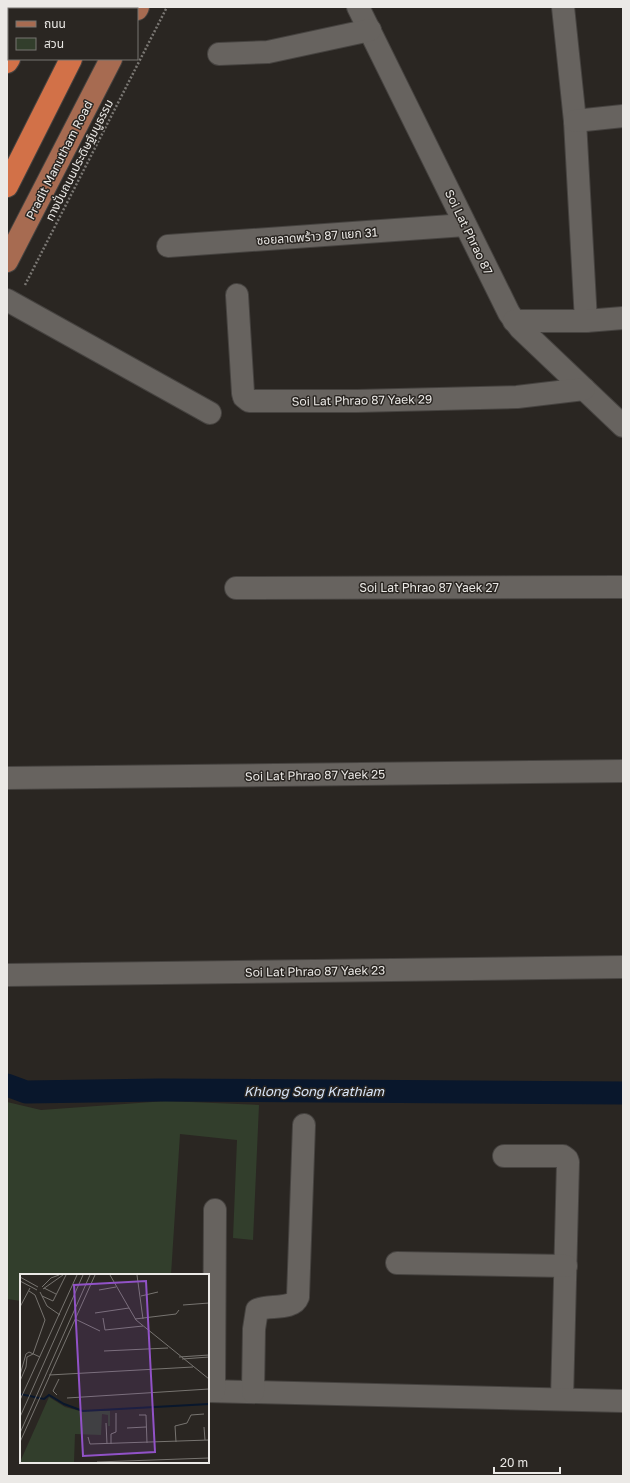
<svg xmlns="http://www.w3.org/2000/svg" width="630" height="1483" font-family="'Golos Text','Noto Sans Thai',sans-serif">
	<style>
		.green { fill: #323e2c }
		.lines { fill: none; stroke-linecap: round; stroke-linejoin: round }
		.canal { stroke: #09172c; stroke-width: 23 }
		.minor-casing { stroke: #464340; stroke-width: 24 }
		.major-casing { stroke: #464340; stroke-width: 24 }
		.highway-casing { stroke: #464340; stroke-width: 24 }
		.path { stroke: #7a7773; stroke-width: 2.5; stroke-dasharray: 2 2; stroke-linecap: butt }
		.minor { stroke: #67635f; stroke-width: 22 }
		.major { stroke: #a76b51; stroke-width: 22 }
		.highway { stroke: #d27148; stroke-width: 22 }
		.labels { text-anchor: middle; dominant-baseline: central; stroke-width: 3; stroke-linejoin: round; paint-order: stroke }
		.street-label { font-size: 12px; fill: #ebe9e6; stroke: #2a2622 }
		.water-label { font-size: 13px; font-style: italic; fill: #d7e5f9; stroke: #2a2622 }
		.inset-river { fill: none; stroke: #09172c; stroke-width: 2 }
		.inset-road { fill: none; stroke: #777470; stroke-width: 1 }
		.view { fill: #9152c7; fill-opacity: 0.15; stroke: #9152c7; stroke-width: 2 }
		.inset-edge { fill: none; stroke: #ebe9e6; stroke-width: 2 }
	</style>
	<rect width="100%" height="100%" fill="#2a2622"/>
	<path class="green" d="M 166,1101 L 259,1105 L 253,1240 L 233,1238 L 237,1140 L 180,1134 L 171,1275 L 21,1275 L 21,1301 L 7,1299 L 7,1102 L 41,1110 Z"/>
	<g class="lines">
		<path class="canal" d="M 7,1085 L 26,1092 L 160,1090 L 623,1093"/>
		<g class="minor-casing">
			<g id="minor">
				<path d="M 358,7 L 509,313 L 520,328 L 623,426"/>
				<path d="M 563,7 L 575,121 L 586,321"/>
				<path d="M 219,54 L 268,52 L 370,30"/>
				<path d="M 575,121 L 623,116"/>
				<path d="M 168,246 L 465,225"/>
				<path d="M 237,295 L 243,393 L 244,397 L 249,401 L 357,401 L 517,397 L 584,389"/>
				<path d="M 7,300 L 210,413"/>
				<path d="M 514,321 L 586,321 L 623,318"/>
				<path d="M 236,588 L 623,587"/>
				<path d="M 7,778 L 623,771"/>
				<path d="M 7,975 L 623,967"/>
				<path d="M 504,1156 L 563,1156 L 567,1159 L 568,1162 L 562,1399"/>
				<path d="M 397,1263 L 566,1266"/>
				<path d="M 208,1391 L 623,1401"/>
				<path d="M 214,1391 L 215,1210"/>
				<path d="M 253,1392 L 254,1329 L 257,1310 C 267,1304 293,1311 298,1297 L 304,1125"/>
			</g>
		</g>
		<g class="major-casing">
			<g id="major">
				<path d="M 137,9 L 138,7"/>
				<path d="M 7,261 L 111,59"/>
			</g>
		</g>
		<g class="highway-casing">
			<g id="highway">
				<path d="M 34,9 L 35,7"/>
				<path d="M 97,9 L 98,7"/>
				<path d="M 7,62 L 9,59"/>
				<path d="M 7,186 L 71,59"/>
			</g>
		</g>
		<path class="path" d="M 25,285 L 167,7"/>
		<use href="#minor" class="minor"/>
		<use href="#major" class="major"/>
		<use href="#highway" class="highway"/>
	</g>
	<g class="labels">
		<g class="street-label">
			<text transform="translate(59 160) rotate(-63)">Pradit Manutham Road</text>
			<text transform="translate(79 160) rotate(-63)">ทางปั่นถนนประดิษฐ์มนูธรรม</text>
			<text transform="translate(469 232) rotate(64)">Soi Lat Phrao 87</text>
			<text transform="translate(317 236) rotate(-4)">ซอยลาดพร้าว 87 แยก 31</text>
			<text transform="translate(362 400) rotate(-1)">Soi Lat Phrao 87 Yaek 29</text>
			<text x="429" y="587">Soi Lat Phrao 87 Yaek 27</text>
			<text transform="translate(315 775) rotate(-1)">Soi Lat Phrao 87 Yaek 25</text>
			<text transform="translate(315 971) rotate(-1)">Soi Lat Phrao 87 Yaek 23</text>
		</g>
		<g class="water-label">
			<text x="314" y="1091">Khlong Song Krathiam</text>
		</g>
	</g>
	<g transform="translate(20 1274)">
		<rect width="189" height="189" fill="#2a2622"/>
		<path d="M 29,123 L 45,133 L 60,137 L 90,137 L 90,152 L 88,152 L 88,141 L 82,140 L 81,161 L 55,160 L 54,188 L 0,188 Z" fill="#323e2c"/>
		<path class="inset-river" d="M 0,120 L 24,125 L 29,121 L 44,130 L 63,137 L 189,130"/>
		<path class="inset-road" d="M 90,1 L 116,46 L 189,105M 117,1 L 123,45M 0,3 L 18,13M 0,7 L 17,16M 22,13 L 31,4 L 39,1M 24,14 L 36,20M 23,15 L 43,1M 79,16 L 96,13M 9,17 L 15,21 L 25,46 L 13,80M 20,18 L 27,32 L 40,41M 22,22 L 33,27 L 46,1M 121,22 L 138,18M 163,31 L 189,29M 0,33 L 10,14M 75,39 L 109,34M 83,44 L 85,56 L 123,52M 55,45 L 80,57M 115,45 L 156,40 L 159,36M 84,77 L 148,74M 159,83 L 189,81M 162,85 L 189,83M 0,101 L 6,80 L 9,78 L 20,83M 29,101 L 173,93M 0,107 L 6,93 L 7,83 L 13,80M 37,121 L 33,117 L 39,105M 47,124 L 189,115M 0,126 L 57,1M 119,141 L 126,141 L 127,169M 0,143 L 63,1M 86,149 L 87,170M 184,153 L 185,166M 107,154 L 126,153M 0,159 L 70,1M 68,163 L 70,170 L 189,166M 0,168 L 75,1M 156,168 L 155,152 L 167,149 L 171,141 L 184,140M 91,170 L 91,160 L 96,158 L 96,139M 77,188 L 189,184"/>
		<path class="view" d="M 126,7 L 135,178 L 63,182 L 54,11 Z"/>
		<rect width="189" height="189" class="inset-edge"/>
	</g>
	<rect width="630" height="1483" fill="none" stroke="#ebe9e6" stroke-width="16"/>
	<rect x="8" y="8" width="130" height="52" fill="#2a2622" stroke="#777470"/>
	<rect x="16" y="21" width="20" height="6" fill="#a76b51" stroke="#777470"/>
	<text x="44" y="28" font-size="12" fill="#ebe9e6">ถนน</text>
	<rect x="16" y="38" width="20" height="12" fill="#323e2c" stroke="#777470"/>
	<text x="44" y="48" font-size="12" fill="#ebe9e6">สวน</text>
	<path d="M494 1467v6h66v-6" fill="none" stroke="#ebe9e6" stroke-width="2"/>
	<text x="500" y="1467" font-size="12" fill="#ebe9e6" stroke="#2a2622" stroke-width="3" paint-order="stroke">20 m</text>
</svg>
